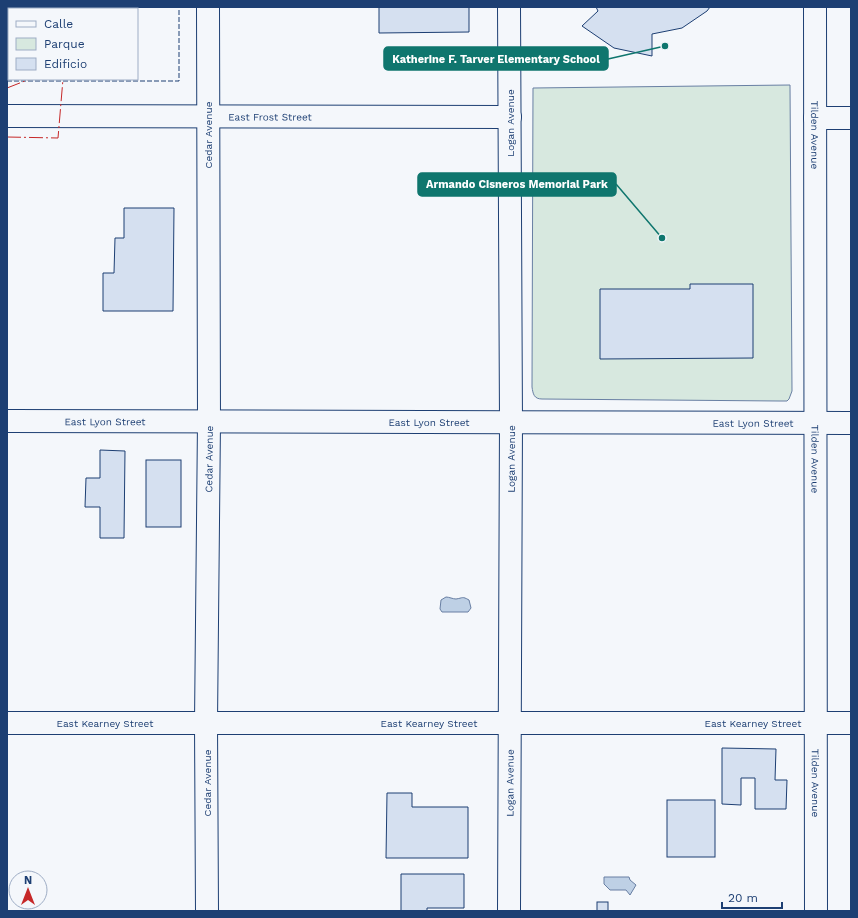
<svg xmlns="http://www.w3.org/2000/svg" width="858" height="918" font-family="'Work Sans',sans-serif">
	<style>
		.green { fill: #d7e8df; stroke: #687fa3 }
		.water { fill: #bed0e5; stroke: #687fa3 }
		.building { fill: #d5e0f0; stroke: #1d3f73 }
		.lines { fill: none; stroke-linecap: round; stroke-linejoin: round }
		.minor-casing { stroke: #1d3f73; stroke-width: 24 }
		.major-casing { stroke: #1d3f73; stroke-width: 24 }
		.minor { stroke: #f4f7fb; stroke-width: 22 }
		.major { stroke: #f4f7fb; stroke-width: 22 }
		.fence { stroke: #1d3f73; stroke-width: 1; stroke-dasharray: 5 2; stroke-linecap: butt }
		.power { stroke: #c62828; stroke-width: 1; stroke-dasharray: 14 3 2 3; stroke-linecap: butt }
		.labels { text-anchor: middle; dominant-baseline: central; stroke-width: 3; stroke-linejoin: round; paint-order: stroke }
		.street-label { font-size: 10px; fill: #1d3f73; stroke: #f4f7fb }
		.leader { fill: none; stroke: #0f766e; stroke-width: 1.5 }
		.callout-dot { fill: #0f766e; stroke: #f4f7fb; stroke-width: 1.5 }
		.callout { fill: #0f766e; stroke: #0f766e; stroke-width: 1.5 }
		.callout-label { font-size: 11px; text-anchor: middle; font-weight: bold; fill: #fff }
	</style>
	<rect width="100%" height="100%" fill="#f4f7fb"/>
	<path class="green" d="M 790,85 L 792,391 L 789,399 L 787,401 L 779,401 L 542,399 C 534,399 533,394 532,387 L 533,88 Z"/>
	<g class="water">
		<path d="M 446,597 C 449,597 453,599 456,599 C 463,598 462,596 469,600 L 471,608 L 468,612 L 442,612 L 440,609 L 441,600 Z"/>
		<path d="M 604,877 L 629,877 L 630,880 L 636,885 L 630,895 L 626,890 L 610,890 L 604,884 Z"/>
	</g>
	<g class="building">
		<path d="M 379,7 L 469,7 L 469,32 L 379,33 Z"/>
		<path d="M 596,7 L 710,7 L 707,11 L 682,28 L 652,34 L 652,56 L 614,48 L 582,26 L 598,11 Z"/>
		<path d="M 124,208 L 174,208 L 173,311 L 103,311 L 103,273 L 114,273 L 115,238 L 124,238 Z"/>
		<path d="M 690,284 L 753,284 L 753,358 L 600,359 L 600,289 L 690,289 Z"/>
		<path d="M 100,450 L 125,451 L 124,538 L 100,538 L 100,507 L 85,507 L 86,478 L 100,478 Z"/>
		<rect x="146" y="460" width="35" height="67"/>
		<path d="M 722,748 L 776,749 L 775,780 L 787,780 L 786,809 L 755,809 L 755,778 L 741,778 L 741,805 L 722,804 Z"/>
		<path d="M 387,793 L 412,793 L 412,807 L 468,807 L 468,858 L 386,858 Z"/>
		<rect x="667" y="800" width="48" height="57"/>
		<path d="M 401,874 L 464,874 L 464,908 L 427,908 L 427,911 L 401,911 Z"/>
		<rect x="597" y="902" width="11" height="9"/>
	</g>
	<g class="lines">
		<g class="minor-casing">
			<g id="minor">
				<path id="s1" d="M 815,7 L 816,911"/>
				<path id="s2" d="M 7,116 L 510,117"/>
				<path d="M 815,118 L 851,118"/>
				<path id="s3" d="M 7,723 L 851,723"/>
				<path id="s4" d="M 207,911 L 206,723 L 209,421 L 208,7"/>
				<path id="s5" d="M 509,911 L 511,422 L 509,7"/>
			</g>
		</g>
		<g class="major-casing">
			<g id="major">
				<path id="s6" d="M 7,421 L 851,423"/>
			</g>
		</g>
		<use href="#minor" class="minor"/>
		<use href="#major" class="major"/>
		<path class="fence" d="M 7,81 L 179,81 L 179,7"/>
		<g class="power">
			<path d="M 35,7 L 35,9"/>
			<path d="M 71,9 L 71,7"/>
			<path d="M 7,88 L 30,79"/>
			<path d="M 7,137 L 58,138 L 63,79"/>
		</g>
	</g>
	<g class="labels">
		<g class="street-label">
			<text stroke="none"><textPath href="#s2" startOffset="263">East Frost Street</textPath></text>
			<text transform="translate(510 123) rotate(-90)">Logan Avenue</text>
			<text transform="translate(208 135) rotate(-90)">Cedar Avenue</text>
			<text stroke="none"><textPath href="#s1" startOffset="128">Tilden Avenue</textPath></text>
			<text stroke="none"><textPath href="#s6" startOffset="98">East Lyon Street</textPath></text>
			<text stroke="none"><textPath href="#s6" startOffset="422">East Lyon Street</textPath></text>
			<text stroke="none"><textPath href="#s6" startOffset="746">East Lyon Street</textPath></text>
			<text stroke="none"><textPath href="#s4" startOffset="452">Cedar Avenue</textPath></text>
			<text stroke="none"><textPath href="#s5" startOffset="452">Logan Avenue</textPath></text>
			<text stroke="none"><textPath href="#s1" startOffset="452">Tilden Avenue</textPath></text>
			<text stroke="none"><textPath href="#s3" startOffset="98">East Kearney Street</textPath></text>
			<text stroke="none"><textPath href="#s3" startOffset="422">East Kearney Street</textPath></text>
			<text stroke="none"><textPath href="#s3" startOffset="746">East Kearney Street</textPath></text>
			<text transform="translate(207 783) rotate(-90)">Cedar Avenue</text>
			<text stroke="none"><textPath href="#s5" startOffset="128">Logan Avenue</textPath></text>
			<text stroke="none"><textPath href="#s1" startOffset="776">Tilden Avenue</textPath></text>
		</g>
	</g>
	<path class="leader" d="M665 46L608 59M662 238L616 184"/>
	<g class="callout-dot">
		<circle cx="665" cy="46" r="4"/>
		<circle cx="662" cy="238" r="4"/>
	</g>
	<g class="callout">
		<rect x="384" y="47" width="224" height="23" rx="4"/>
		<rect x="418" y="173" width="198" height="23" rx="4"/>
	</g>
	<g class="callout-label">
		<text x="496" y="63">Katherine F. Tarver Elementary School</text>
		<text x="517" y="188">Armando Cisneros Memorial Park</text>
	</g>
	<rect width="858" height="918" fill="none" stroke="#1d3f73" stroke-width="16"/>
	<rect x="8" y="8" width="130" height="72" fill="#f4f7fb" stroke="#9eadc5"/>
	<rect x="16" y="21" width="20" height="6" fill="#f4f7fb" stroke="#9eadc5"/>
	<text x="44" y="28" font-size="12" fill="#1d3f73">Calle</text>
	<rect x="16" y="38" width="20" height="12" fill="#d7e8df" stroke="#9eadc5"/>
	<text x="44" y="48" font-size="12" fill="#1d3f73">Parque</text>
	<rect x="16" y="58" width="20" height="12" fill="#d5e0f0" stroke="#9eadc5"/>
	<text x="44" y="68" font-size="12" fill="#1d3f73">Edificio</text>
	<g transform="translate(28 890)"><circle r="19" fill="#f4f7fb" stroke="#9eadc5"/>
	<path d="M0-3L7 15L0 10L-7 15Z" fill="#c62828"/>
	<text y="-6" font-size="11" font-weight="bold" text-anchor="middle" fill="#1d3f73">N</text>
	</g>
	<path d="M722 902v6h60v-6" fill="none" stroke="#1d3f73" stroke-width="2"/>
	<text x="728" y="902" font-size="12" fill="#1d3f73" stroke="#f4f7fb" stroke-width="3" paint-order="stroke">20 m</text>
</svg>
